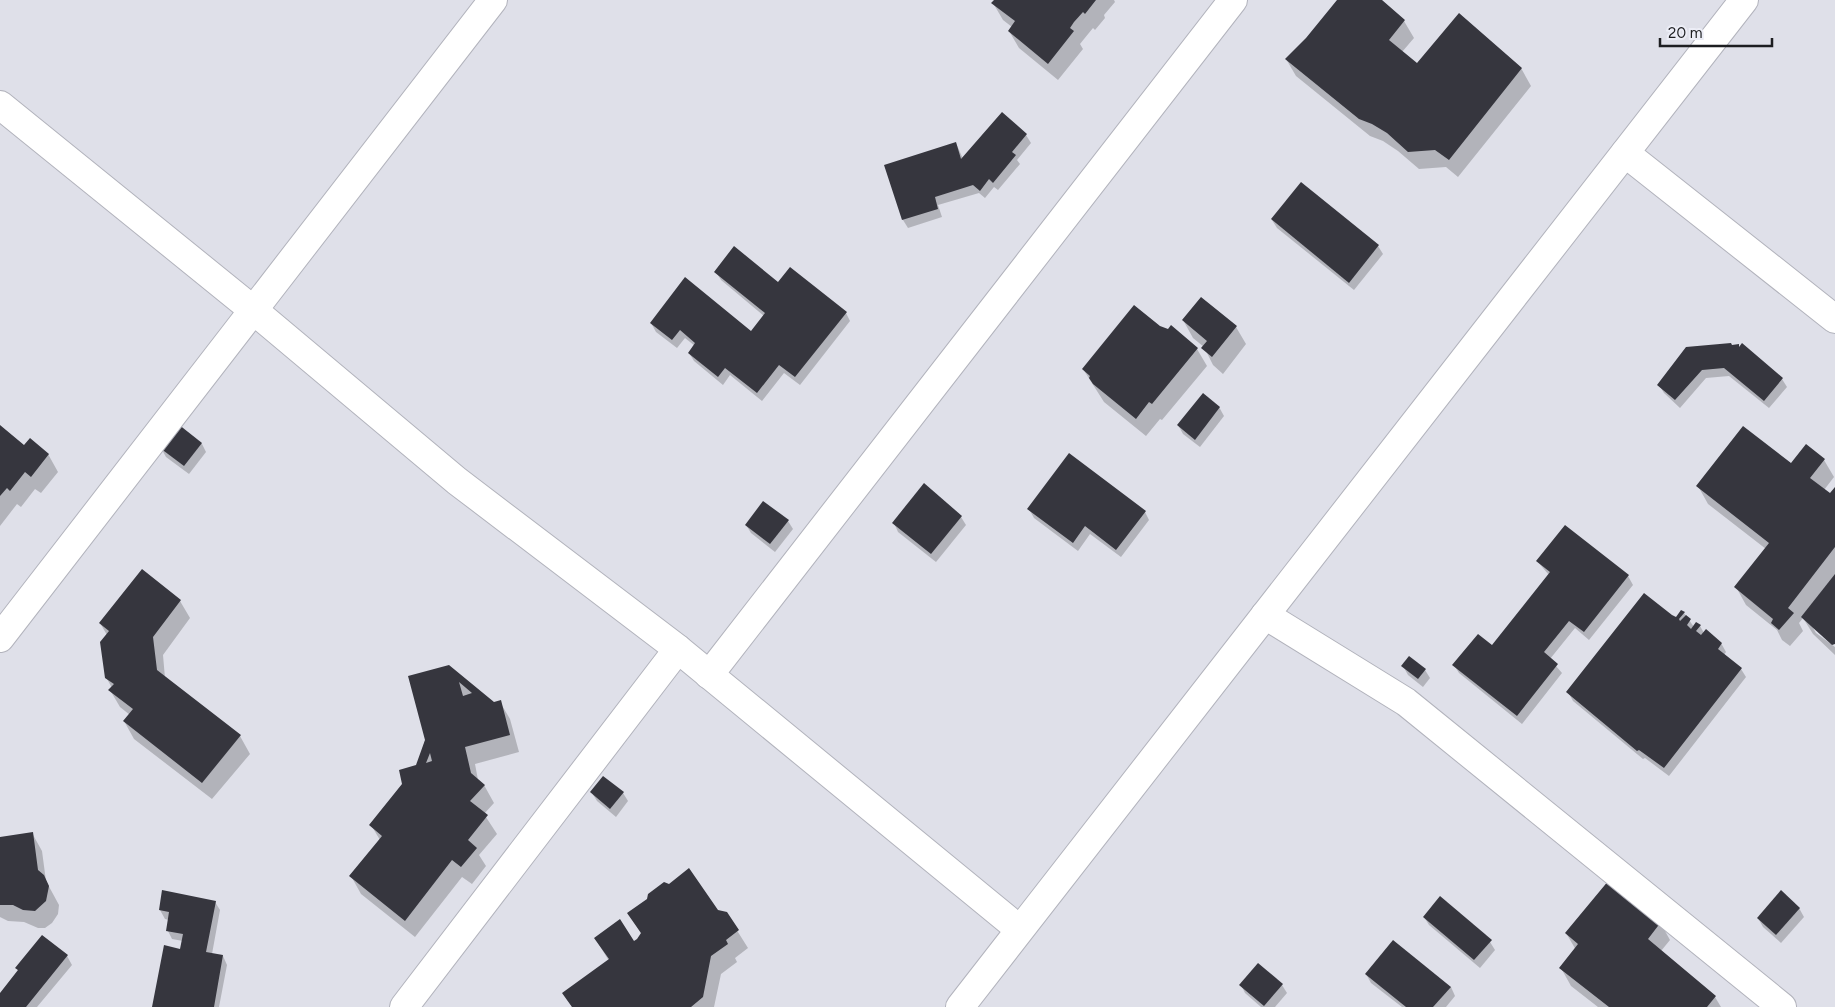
<svg xmlns="http://www.w3.org/2000/svg" width="1835" height="1007" font-family="Figtree,sans-serif">
	<style>
		.shadow { fill: #0003 }
		.building { fill: #36363e; fill-rule: evenodd }
		.lines { fill: none; stroke-linecap: round; stroke-linejoin: round }
		.street-casing { stroke: #b2b3bc; stroke-width: 30 }
		.secondary-casing { stroke: #b2b3bc; stroke-width: 30 }
		.street { stroke: #fff; stroke-width: 28 }
		.secondary { stroke: #fff; stroke-width: 28 }
	</style>
	<rect width="100%" height="100%" fill="#dfe0e9"/>
	<g class="shadow">
		<path d="M 995,0 L 1114,0 L 1115,2 L 1104,15 L 1105,18 L 1095,30 L 1093,28 L 1084,39 L 1080,44 L 1083,49 L 1058,80 L 1019,48 L 1009,31 L 1012,27 L 1003,20 L 993,3 Z"/>
		<path d="M 1339,0 L 1380,0 L 1404,21 L 1414,38 L 1402,52 L 1417,65 L 1521,68 L 1531,86 L 1458,177 L 1446,167 L 1419,169 L 1398,151 L 1383,141 L 1370,136 L 1296,76 L 1286,59 L 1307,39 Z"/>
		<path d="M 1026,135 L 1031,143 L 1017,160 L 1020,164 L 998,190 L 994,187 L 985,198 L 979,193 L 938,205 L 942,217 L 908,228 L 903,220 L 886,166 L 956,143 L 963,159 Z"/>
		<path d="M 1301,183 L 1378,246 L 1383,254 L 1354,290 L 1277,228 L 1272,220 Z"/>
		<path d="M 716,272 L 778,284 L 846,313 L 850,321 L 800,385 L 784,373 L 762,401 L 730,375 L 723,385 L 694,361 L 689,353 L 695,346 L 685,338 L 677,348 L 656,332 L 651,323 L 752,332 L 764,316 L 721,280 Z"/>
		<path d="M 1201,298 L 1236,327 L 1246,344 L 1223,374 L 1213,365 L 1204,347 L 1193,338 L 1183,320 Z"/>
		<path d="M 1159,327 L 1197,349 L 1207,366 L 1162,420 L 1160,419 L 1146,436 L 1104,402 L 1083,369 Z"/>
		<path d="M 1732,347 L 1740,348 L 1782,379 L 1787,387 L 1769,408 L 1729,376 L 1706,378 L 1680,408 L 1664,393 L 1659,385 Z"/>
		<path d="M 1219,407 L 1224,416 L 1200,447 L 1183,434 L 1178,425 Z"/>
		<path d="M 178,426 L 202,444 L 206,452 L 189,474 L 166,457 L 161,448 Z"/>
		<path d="M 0,427 L 24,447 L 48,454 L 58,472 L 41,493 L 35,489 L 21,507 L 17,504 L 0,526 Z"/>
		<path d="M 1824,460 L 1834,477 L 1824,490 L 1830,495 L 1835,489 L 1835,644 L 1813,628 L 1816,633 L 1835,647 L 1835,655 L 1813,634 L 1803,618 L 1799,623 L 1803,631 L 1790,646 L 1782,640 L 1777,630 L 1746,605 L 1736,587 L 1766,549 L 1708,504 L 1698,486 L 1791,464 Z"/>
		<path d="M 764,503 L 788,521 L 793,529 L 775,552 L 751,533 L 746,525 Z"/>
		<path d="M 1029,509 L 1145,512 L 1149,520 L 1121,557 L 1090,534 L 1078,551 L 1034,518 Z"/>
		<path d="M 961,517 L 966,525 L 936,562 L 898,532 L 894,523 Z"/>
		<path d="M 1537,561 L 1628,576 L 1633,585 L 1589,640 L 1575,628 L 1550,659 L 1562,673 L 1522,724 L 1459,673 L 1454,665 L 1492,647 L 1549,575 Z"/>
		<path d="M 142,571 L 180,601 L 190,618 L 163,655 L 165,678 L 240,736 L 250,754 L 212,799 L 134,739 L 124,721 L 130,715 L 120,707 L 110,690 L 112,688 L 106,677 L 107,635 L 100,623 Z"/>
		<path d="M 1684,613 L 1694,627 L 1700,626 L 1704,633 L 1721,643 L 1726,652 L 1724,655 L 1741,669 L 1746,677 L 1669,776 L 1645,758 L 1643,759 L 1573,701 L 1568,692 Z"/>
		<path d="M 1403,666 L 1425,670 L 1430,678 L 1423,687 L 1408,675 Z"/>
		<path d="M 448,667 L 493,703 L 500,702 L 510,719 L 519,752 L 475,764 L 478,780 L 484,785 L 494,803 L 484,814 L 497,834 L 479,855 L 486,866 L 472,884 L 462,877 L 415,937 L 361,894 L 351,876 L 380,840 L 371,825 L 417,766 Z"/>
		<path d="M 592,793 L 623,793 L 628,801 L 616,817 L 597,801 Z"/>
		<path d="M 32,833 L 42,851 L 46,881 L 59,905 L 58,914 L 52,923 L 45,928 L 38,928 L 24,922 L 8,921 L 0,917 L 0,838 Z"/>
		<path d="M 215,902 L 220,910 L 212,954 L 223,956 L 227,965 L 219,1007 L 154,1007 L 181,950 L 183,941 L 172,939 L 168,931 L 169,920 L 165,919 L 160,910 Z"/>
		<path d="M 1799,908 L 1804,917 L 1781,943 L 1763,927 L 1758,918 Z"/>
		<path d="M 717,911 L 726,913 L 748,948 L 735,958 L 737,962 L 721,974 L 714,1007 L 572,1007 L 564,993 L 609,961 L 595,938 L 634,943 L 642,935 L 629,914 Z"/>
		<path d="M 1424,917 L 1490,942 L 1495,950 L 1480,968 L 1429,925 Z"/>
		<path d="M 1660,922 L 1670,940 L 1661,951 L 1715,997 L 1721,1007 L 1598,1007 L 1571,986 L 1561,968 L 1576,950 L 1566,933 Z"/>
		<path d="M 67,956 L 72,965 L 37,1007 L 0,1007 L 0,995 L 19,972 L 16,968 Z"/>
		<path d="M 1366,974 L 1451,987 L 1455,996 L 1446,1007 L 1402,1007 L 1371,983 Z"/>
		<path d="M 1241,985 L 1282,985 L 1287,993 L 1275,1007 L 1261,1007 L 1245,993 Z"/>
	</g>
	<g class="building">
		<path d="M 994,0 L 1096,0 L 1085,14 L 1083,12 L 1074,22 L 1070,28 L 1074,31 L 1048,64 L 1008,31 L 1015,21 L 991,3 Z"/>
		<path d="M 1337,0 L 1382,0 L 1405,20 L 1389,40 L 1417,63 L 1459,13 L 1522,68 L 1449,160 L 1435,150 L 1408,152 L 1387,133 L 1372,124 L 1359,119 L 1285,59 L 1306,38 Z"/>
		<path d="M 1002,112 L 1027,134 L 1012,152 L 1016,155 L 993,183 L 989,179 L 980,191 L 973,185 L 935,197 L 938,209 L 902,220 L 884,165 L 956,142 L 961,159 Z"/>
		<path d="M 1301,182 L 1379,245 L 1349,283 L 1271,219 Z"/>
		<path d="M 734,246 L 778,282 L 790,267 L 847,312 L 795,377 L 779,365 L 757,393 L 725,368 L 718,377 L 688,353 L 695,343 L 680,330 L 672,340 L 650,323 L 685,277 L 751,331 L 765,313 L 714,272 Z"/>
		<path d="M 1201,297 L 1237,326 L 1212,357 L 1201,348 L 1207,341 L 1182,320 Z"/>
		<path d="M 1134,305 L 1160,326 L 1168,329 L 1171,325 L 1198,348 L 1152,404 L 1149,402 L 1136,419 L 1093,384 L 1089,378 L 1090,376 L 1082,369 Z"/>
		<path d="M 1731,343 L 1732,345 L 1739,344 L 1739,347 L 1742,343 L 1783,378 L 1764,401 L 1724,368 L 1702,370 L 1675,400 L 1657,385 L 1686,347 Z"/>
		<path d="M 1203,393 L 1220,407 L 1195,440 L 1177,425 Z"/>
		<path d="M 178,424 L 202,443 L 184,466 L 160,448 Z"/>
		<path d="M 0,425 L 24,445 L 30,438 L 49,454 L 31,477 L 25,472 L 10,491 L 7,488 L 0,496 Z"/>
		<path d="M 1743,426 L 1791,463 L 1806,444 L 1825,459 L 1810,478 L 1830,493 L 1835,487 L 1835,547 L 1788,608 L 1794,613 L 1779,630 L 1771,623 L 1773,619 L 1734,587 L 1769,543 L 1696,486 Z"/>
		<path d="M 1069,453 L 1146,511 L 1116,550 L 1085,526 L 1073,543 L 1027,509 Z"/>
		<path d="M 924,483 L 962,516 L 931,554 L 892,523 Z"/>
		<path d="M 763,501 L 789,520 L 770,544 L 745,525 Z"/>
		<path d="M 1565,525 L 1629,575 L 1584,632 L 1569,621 L 1544,652 L 1558,664 L 1517,716 L 1452,665 L 1478,634 L 1492,645 L 1550,572 L 1536,561 Z"/>
		<path d="M 142,569 L 181,600 L 153,637 L 157,670 L 241,735 L 202,783 L 123,721 L 133,709 L 108,690 L 114,684 L 105,678 L 100,642 L 109,631 L 99,623 Z"/>
		<path d="M 1835,574 L 1835,644 L 1832,645 L 1801,617 Z"/>
		<path d="M 1644,593 L 1672,615 L 1676,617 L 1681,610 L 1685,612 L 1679,619 L 1680,621 L 1686,615 L 1691,619 L 1687,625 L 1691,629 L 1696,622 L 1701,625 L 1696,631 L 1701,635 L 1706,629 L 1722,643 L 1718,649 L 1742,668 L 1664,768 L 1639,750 L 1637,751 L 1566,692 Z"/>
		<path d="M 1409,656 L 1426,669 L 1418,679 L 1401,666 Z"/>
		<path d="M 449,665 L 494,702 L 501,700 L 510,735 L 465,747 L 471,773 L 485,785 L 470,801 L 488,815 L 468,840 L 477,848 L 461,867 L 452,860 L 405,921 L 349,876 L 382,836 L 369,825 L 402,784 L 399,770 L 416,765 L 425,740 L 408,676 ZM 459,682 L 472,693 L 463,696 ZM 430,753 L 432,761 L 426,763 Z"/>
		<path d="M 603,776 L 624,792 L 610,809 L 590,792 Z"/>
		<path d="M 33,832 L 38,870 L 44,875 L 49,886 L 46,901 L 35,911 L 23,910 L 13,905 L 0,905 L 0,837 Z"/>
		<path d="M 689,868 L 718,910 L 727,912 L 739,930 L 726,940 L 728,944 L 711,956 L 703,997 L 691,1007 L 572,1007 L 562,993 L 609,959 L 594,938 L 620,919 L 634,941 L 637,939 L 641,933 L 627,913 L 647,899 L 648,894 L 664,882 L 669,884 Z"/>
		<path d="M 1609,880 L 1661,922 L 1648,939 L 1716,996 L 1707,1007 L 1609,1007 L 1559,968 L 1578,944 L 1565,933 Z"/>
		<path d="M 162,890 L 216,901 L 206,952 L 223,955 L 214,1007 L 152,1007 L 164,945 L 180,949 L 183,934 L 166,931 L 169,912 L 159,910 Z"/>
		<path d="M 1781,890 L 1800,908 L 1776,935 L 1757,918 Z"/>
		<path d="M 1440,896 L 1492,940 L 1474,960 L 1423,917 Z"/>
		<path d="M 42,935 L 68,955 L 26,1007 L 0,1007 L 0,993 L 18,970 L 15,968 Z"/>
		<path d="M 1393,940 L 1451,987 L 1433,1007 L 1406,1007 L 1365,974 Z"/>
		<path d="M 1258,963 L 1283,984 L 1264,1006 L 1239,985 Z"/>
	</g>
	<g class="lines">
		<g class="street-casing">
			<g id="street">
				<path d="M 1625,153 L 1835,319"/>
				<path d="M 1265,615 L 1406,702 L 1782,1007"/>
				<path d="M 0,638 L 493,0"/>
				<path d="M 709,675 L 1233,0"/>
				<path d="M 404,1007 L 678,649"/>
			</g>
		</g>
		<g class="secondary-casing">
			<g id="secondary">
				<path d="M 0,105 L 252,309 L 457,481 L 678,649 L 1019,929"/>
				<path d="M 960,1007 L 1744,0"/>
			</g>
		</g>
		<use href="#street" class="street"/>
		<use href="#secondary" class="secondary"/>
	</g>
	<path d="M1660 38v8h112v-8" fill="none" stroke="#1d1e21" stroke-width="2.5"/>
	<text x="1668" y="38" font-size="15" fill="#1d1e21" stroke="#ecedf6" stroke-width="4" paint-order="stroke">20 m</text>
</svg>
